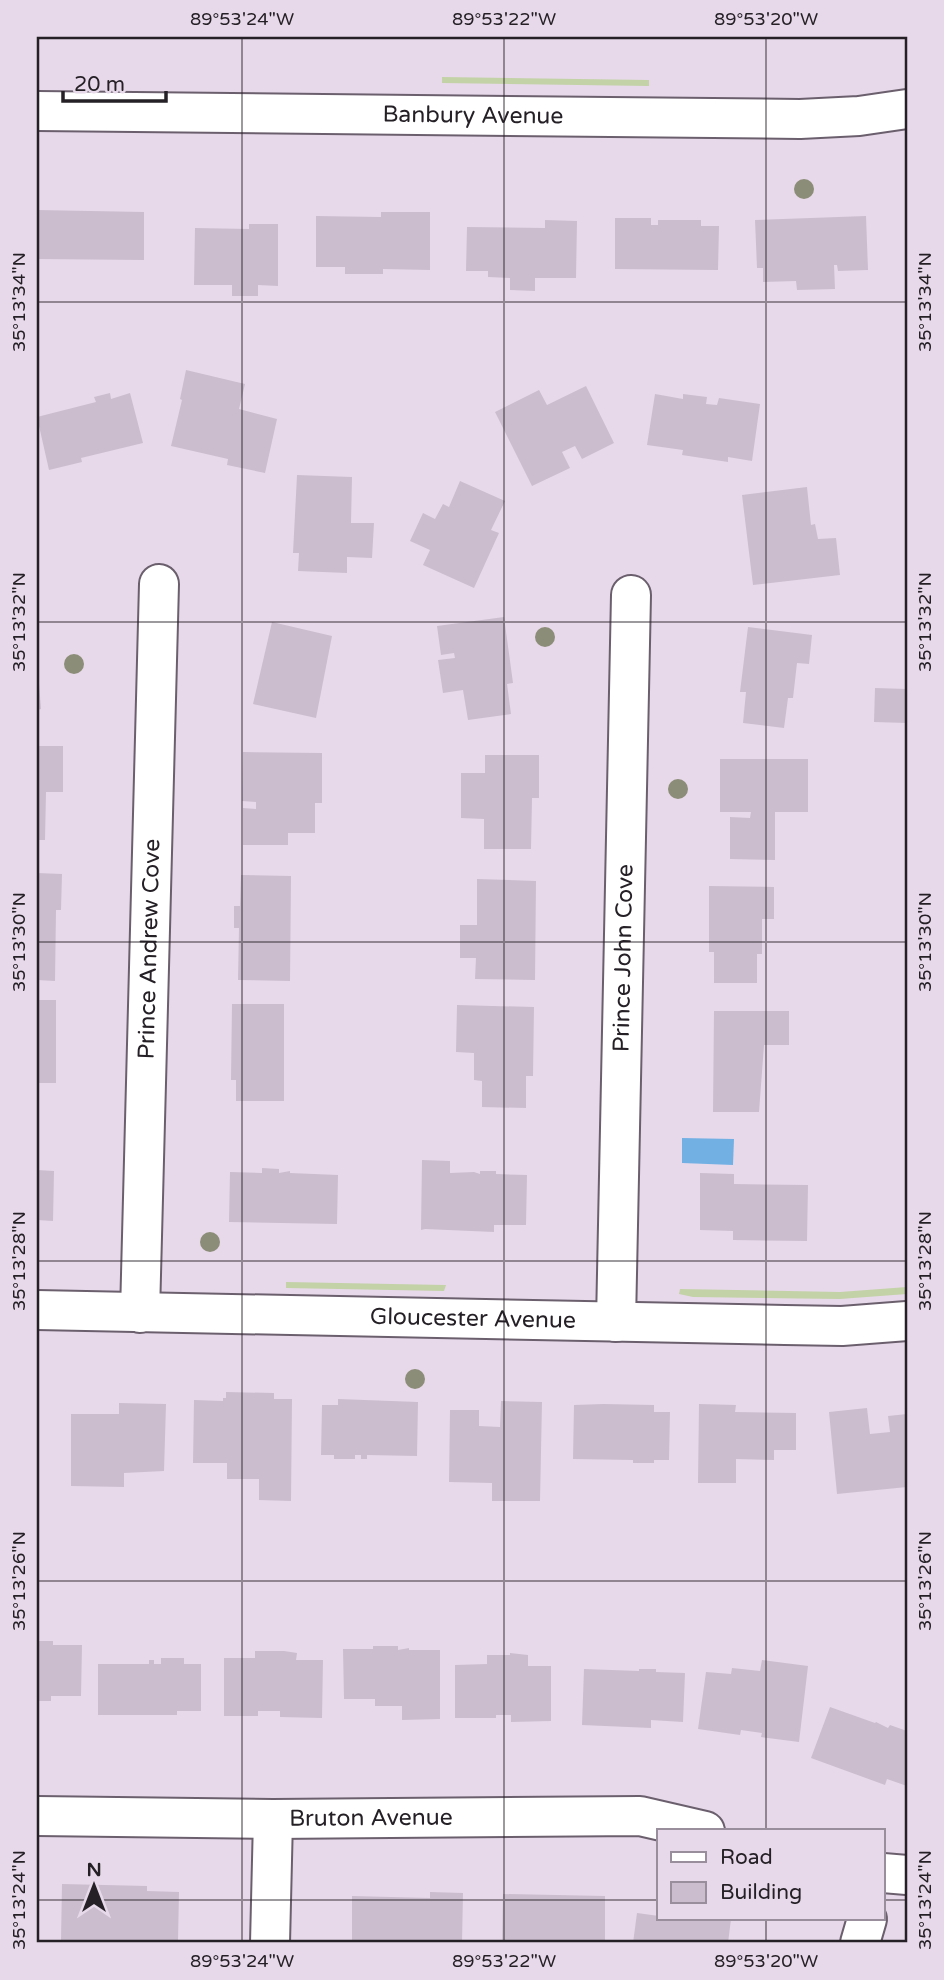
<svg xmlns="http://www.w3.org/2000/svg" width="944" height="1980" font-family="'Varela Round',sans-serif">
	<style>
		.green { fill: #c3d2a7 }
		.water { fill: #72b0e4 }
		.building { fill: #cbbdce }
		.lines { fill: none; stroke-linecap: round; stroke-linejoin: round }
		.minor-casing { stroke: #6b5f6d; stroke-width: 42 }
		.tertiary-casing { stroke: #6b5f6d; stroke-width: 42 }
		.minor { stroke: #fff; stroke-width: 38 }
		.tertiary { stroke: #fff; stroke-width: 38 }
		.tree { fill: #8c8d78 }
		.ticks { fill: none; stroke: #252026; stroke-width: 2; stroke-opacity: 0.45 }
		.labels { text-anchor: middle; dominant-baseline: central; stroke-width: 6; stroke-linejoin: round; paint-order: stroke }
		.street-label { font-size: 23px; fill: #252026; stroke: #e7d9ea }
		.neatline { fill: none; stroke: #252026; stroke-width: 2.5 }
		.ticks-label { font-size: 18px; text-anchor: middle; fill: #252026 }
	</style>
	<rect width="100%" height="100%" fill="#e7d9ea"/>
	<g class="green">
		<path d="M 442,77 L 649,80 L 649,86 L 442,83 Z"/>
		<path d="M 286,1282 L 446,1285 L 444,1291 L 286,1288 Z"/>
		<path d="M 907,1287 L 907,1294 L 840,1299 L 693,1297 L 679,1294 L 680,1289 L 840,1292 Z"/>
	</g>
	<path class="water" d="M 682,1138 L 734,1139 L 733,1165 L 682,1163 Z"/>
	<g class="building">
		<path d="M 37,210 L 144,212 L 144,260 L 37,259 Z"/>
		<path d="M 381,212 L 430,212 L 430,270 L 383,269 L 383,274 L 345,274 L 345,267 L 316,267 L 316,216 L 381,217 Z"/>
		<path d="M 866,216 L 868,270 L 838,271 L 837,265 L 834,265 L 835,289 L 797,290 L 796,281 L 763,282 L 763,268 L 757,268 L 755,220 Z"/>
		<path d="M 615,218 L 651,218 L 651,225 L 658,225 L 658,220 L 701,220 L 701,226 L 719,226 L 718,270 L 615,269 Z"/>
		<path d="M 545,220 L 577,221 L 576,278 L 535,278 L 535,291 L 510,290 L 510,278 L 488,277 L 488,271 L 466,271 L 467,227 L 545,228 Z"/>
		<path d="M 249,224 L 278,224 L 278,286 L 258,285 L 258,296 L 232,296 L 232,285 L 194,285 L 195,228 L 249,229 Z"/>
		<path d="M 186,370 L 245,384 L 239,409 L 277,419 L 265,473 L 227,465 L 228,459 L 171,446 L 182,400 L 180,399 Z"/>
		<path d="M 586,386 L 614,443 L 582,459 L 575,446 L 562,452 L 570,468 L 532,486 L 495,412 L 539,390 L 547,405 Z"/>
		<path d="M 110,393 L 111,399 L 130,393 L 143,443 L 81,458 L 82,462 L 49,470 L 37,417 L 96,402 L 94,397 Z"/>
		<path d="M 655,394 L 683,399 L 683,394 L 707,397 L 706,404 L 717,405 L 719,398 L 760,404 L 752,461 L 728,457 L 728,462 L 682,455 L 683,450 L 647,445 Z"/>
		<path d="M 297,475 L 352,477 L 351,523 L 374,523 L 372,558 L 347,557 L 347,573 L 298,571 L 299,553 L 293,553 Z"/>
		<path d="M 460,481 L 505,501 L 491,530 L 499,533 L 474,588 L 423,565 L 430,550 L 410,541 L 423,513 L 435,519 L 443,504 L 449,507 Z"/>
		<path d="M 807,487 L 811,525 L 815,524 L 818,539 L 836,538 L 840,575 L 753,585 L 742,495 Z"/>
		<path d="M 504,617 L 513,683 L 507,684 L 511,714 L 468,720 L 463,690 L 443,693 L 438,660 L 455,658 L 454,653 L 441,655 L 437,626 Z"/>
		<path d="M 272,622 L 332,636 L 316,718 L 253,704 Z"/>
		<path d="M 748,627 L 812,635 L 809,664 L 797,663 L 793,698 L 788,698 L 784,728 L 743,723 L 746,692 L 740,692 Z"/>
		<path d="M 37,684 L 39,684 L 41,709 L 37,710 Z"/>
		<path d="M 875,688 L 907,689 L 907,723 L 874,722 Z"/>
		<path d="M 37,746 L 63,746 L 63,792 L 46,792 L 45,840 L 37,840 Z"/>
		<path d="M 243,752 L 322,753 L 322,803 L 315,803 L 315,833 L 288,833 L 288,845 L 243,845 L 243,808 L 256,809 L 256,802 L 242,801 Z"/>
		<path d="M 485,755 L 539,755 L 539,798 L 532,798 L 531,849 L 484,849 L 484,819 L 461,818 L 461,773 L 485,773 Z"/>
		<path d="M 720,759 L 808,759 L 808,812 L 775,812 L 775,860 L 730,859 L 730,817 L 750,818 L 751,812 L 720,812 Z"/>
		<path d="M 37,873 L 62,874 L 61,910 L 56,910 L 55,981 L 37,980 Z"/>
		<path d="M 241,875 L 291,876 L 290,981 L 238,980 L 239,928 L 234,928 L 234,906 L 240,906 Z"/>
		<path d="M 477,879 L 536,881 L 535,980 L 475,979 L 476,958 L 460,958 L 460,925 L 477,925 Z"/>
		<path d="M 709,886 L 774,887 L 774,919 L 762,919 L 762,954 L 757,954 L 757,983 L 714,983 L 714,952 L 709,952 Z"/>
		<rect x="37" y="1000" width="19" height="83"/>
		<path d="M 232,1004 L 284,1004 L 284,1101 L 236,1101 L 236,1080 L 231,1080 Z"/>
		<path d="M 457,1005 L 534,1007 L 533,1076 L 526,1076 L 526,1108 L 482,1107 L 482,1081 L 474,1080 L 474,1053 L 456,1052 Z"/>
		<path d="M 714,1011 L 789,1011 L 789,1045 L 764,1045 L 759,1112 L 713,1112 Z"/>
		<path d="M 422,1160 L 450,1161 L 450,1173 L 474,1172 L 480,1174 L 480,1171 L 496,1171 L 496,1174 L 527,1175 L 526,1225 L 494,1225 L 494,1232 L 425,1229 L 421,1230 Z"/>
		<path d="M 262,1168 L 279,1169 L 279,1173 L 290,1171 L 290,1173 L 338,1175 L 337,1224 L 229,1222 L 230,1172 L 262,1173 Z"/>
		<path d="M 37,1170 L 54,1171 L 53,1221 L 37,1220 Z"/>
		<path d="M 700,1173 L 734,1174 L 734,1184 L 808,1185 L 807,1241 L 733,1240 L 733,1231 L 700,1230 Z"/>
		<path d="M 226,1392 L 274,1393 L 274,1399 L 292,1399 L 291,1501 L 259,1500 L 259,1479 L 227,1479 L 227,1463 L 193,1463 L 194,1400 L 223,1401 L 223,1398 L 226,1398 Z"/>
		<path d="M 338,1399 L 418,1402 L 417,1456 L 367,1455 L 367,1459 L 361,1459 L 361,1455 L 355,1455 L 355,1459 L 334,1459 L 334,1455 L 321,1455 L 322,1405 L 338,1405 Z"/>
		<path d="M 501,1401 L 542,1402 L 540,1501 L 492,1501 L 492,1483 L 449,1482 L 450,1410 L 479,1410 L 479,1426 L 500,1427 Z"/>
		<path d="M 119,1403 L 166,1404 L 164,1471 L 124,1473 L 124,1487 L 71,1486 L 71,1414 L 119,1414 Z"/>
		<path d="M 603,1404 L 654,1405 L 654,1412 L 670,1412 L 669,1460 L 654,1460 L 654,1463 L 633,1463 L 633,1460 L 573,1459 L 574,1405 Z"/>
		<path d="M 699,1404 L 736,1405 L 735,1412 L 796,1413 L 796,1450 L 774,1450 L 774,1460 L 736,1459 L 736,1483 L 698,1483 Z"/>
		<path d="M 867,1408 L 870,1434 L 890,1432 L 888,1416 L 907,1414 L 907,1487 L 837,1494 L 829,1412 Z"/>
		<path d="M 37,1641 L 53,1641 L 53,1645 L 82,1645 L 81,1696 L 51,1696 L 51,1701 L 37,1701 Z"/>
		<path d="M 373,1646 L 398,1646 L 398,1650 L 409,1648 L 409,1650 L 440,1650 L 440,1719 L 402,1720 L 402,1706 L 375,1706 L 375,1699 L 344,1699 L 343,1649 L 373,1649 Z"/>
		<path d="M 255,1651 L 284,1651 L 297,1653 L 296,1660 L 323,1660 L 322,1718 L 280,1717 L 280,1711 L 258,1711 L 258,1716 L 224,1716 L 224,1658 L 255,1658 Z"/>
		<path d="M 510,1653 L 528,1655 L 528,1666 L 551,1666 L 551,1721 L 511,1722 L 511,1715 L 496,1715 L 496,1718 L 455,1718 L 455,1665 L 487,1664 L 487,1655 L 510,1655 Z"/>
		<path d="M 161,1658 L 184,1658 L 184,1664 L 201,1664 L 201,1711 L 177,1711 L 177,1715 L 98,1715 L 98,1664 L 149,1664 L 149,1660 L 154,1660 L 154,1664 L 161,1664 Z"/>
		<path d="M 762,1660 L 808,1666 L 799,1742 L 761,1737 L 762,1733 L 741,1730 L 740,1735 L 698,1729 L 706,1672 L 731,1674 L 732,1668 L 760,1671 Z"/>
		<path d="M 584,1669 L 639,1671 L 639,1669 L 656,1669 L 656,1672 L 685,1673 L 683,1722 L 651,1720 L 651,1728 L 582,1725 Z"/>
		<path d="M 830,1707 L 875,1723 L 876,1722 L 888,1728 L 890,1725 L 907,1731 L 907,1786 L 887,1779 L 885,1785 L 811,1758 Z"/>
		<path d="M 62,1884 L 147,1886 L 147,1891 L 179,1892 L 178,1941 L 129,1943 L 129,1941 L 61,1940 Z"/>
		<path d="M 430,1892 L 463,1893 L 462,1943 L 352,1943 L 352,1896 L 430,1898 Z"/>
		<path d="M 503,1894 L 605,1896 L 605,1943 L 502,1943 Z"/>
		<path d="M 637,1913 L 659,1916 L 659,1919 L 731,1919 L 728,1943 L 633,1943 Z"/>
	</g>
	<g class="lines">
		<g class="minor-casing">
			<g id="minor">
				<path id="s1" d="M 37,1310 L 785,1325 L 842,1326 L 907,1321"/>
				<path id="s2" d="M 140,1313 L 159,584"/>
				<path id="s3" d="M 616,1322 L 631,595"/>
				<path id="s4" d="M 37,1816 L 273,1819 L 640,1816 L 705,1831"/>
				<path d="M 883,1873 L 907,1875"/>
				<path d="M 270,1943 L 273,1819"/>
				<path d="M 860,1943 L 867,1919"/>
			</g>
		</g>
		<g class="tertiary-casing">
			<g id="tertiary">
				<path id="s5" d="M 37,111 L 800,119 L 859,116 L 907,109"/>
			</g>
		</g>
		<use href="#minor" class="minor"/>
		<use href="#tertiary" class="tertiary"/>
	</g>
	<g class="tree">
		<circle cx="804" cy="189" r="10"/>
		<circle cx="545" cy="637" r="10"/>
		<circle cx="74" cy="664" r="10"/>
		<circle cx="678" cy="789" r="10"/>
		<circle cx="210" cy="1242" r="10"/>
		<circle cx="415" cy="1379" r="10"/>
	</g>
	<path class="ticks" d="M 242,37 L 242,1943M 504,37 L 504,1943M 766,37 L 766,1831M 37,302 L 907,302M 37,622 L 907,622M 37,942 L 907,942M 37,1261 L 907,1261M 37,1581 L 907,1581M 37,1900 L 659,1900M 883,1900 L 907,1900M 766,1919 L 766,1943"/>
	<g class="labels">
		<g class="street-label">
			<text stroke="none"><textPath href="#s5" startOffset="436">Banbury Avenue</textPath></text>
			<text stroke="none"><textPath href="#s2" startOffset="364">Prince Andrew Cove</textPath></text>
			<text stroke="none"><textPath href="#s3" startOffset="364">Prince John Cove</textPath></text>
			<text stroke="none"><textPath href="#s1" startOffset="436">Gloucester Avenue</textPath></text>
			<text stroke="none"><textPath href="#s4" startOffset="334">Bruton Avenue</textPath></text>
		</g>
	</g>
	<rect width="944" height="1980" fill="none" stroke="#e7d9ea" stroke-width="77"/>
	<rect x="657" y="1829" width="228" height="91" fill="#e7d9ea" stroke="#998f9c" stroke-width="2"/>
	<rect x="671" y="1852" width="35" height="10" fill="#ffffff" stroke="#998f9c" stroke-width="2"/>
	<text x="720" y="1864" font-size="21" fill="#252026">Road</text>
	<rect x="671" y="1882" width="35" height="21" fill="#cbbdce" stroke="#998f9c" stroke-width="2"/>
	<text x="720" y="1899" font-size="21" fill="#252026">Building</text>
	<g transform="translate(94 1886)" stroke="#e7d9ea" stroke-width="5" paint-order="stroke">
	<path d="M0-5L12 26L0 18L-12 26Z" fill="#252026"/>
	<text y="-10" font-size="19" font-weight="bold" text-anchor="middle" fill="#252026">N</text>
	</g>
	<path d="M63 91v10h103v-10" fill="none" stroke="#252026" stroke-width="3.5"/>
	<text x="74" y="91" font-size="21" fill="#252026" stroke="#e7d9ea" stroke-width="5" paint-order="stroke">20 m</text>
	<rect x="38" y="38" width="868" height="1903" class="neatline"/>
	<g class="ticks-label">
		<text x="242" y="25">89°53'24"W</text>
		<text x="504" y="25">89°53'22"W</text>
		<text x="766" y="25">89°53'20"W</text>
		<text transform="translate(19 302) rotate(-90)" y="6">35°13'34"N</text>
		<text transform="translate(925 302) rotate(-90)" y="6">35°13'34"N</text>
		<text transform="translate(19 622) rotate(-90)" y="6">35°13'32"N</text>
		<text transform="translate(925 622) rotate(-90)" y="6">35°13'32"N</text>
		<text transform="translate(19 942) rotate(-90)" y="6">35°13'30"N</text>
		<text transform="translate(925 942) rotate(-90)" y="6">35°13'30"N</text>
		<text transform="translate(19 1261) rotate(-90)" y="6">35°13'28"N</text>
		<text transform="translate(925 1261) rotate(-90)" y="6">35°13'28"N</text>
		<text transform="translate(19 1581) rotate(-90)" y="6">35°13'26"N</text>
		<text transform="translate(925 1581) rotate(-90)" y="6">35°13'26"N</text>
		<text transform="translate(19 1900) rotate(-90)" y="6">35°13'24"N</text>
		<text transform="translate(925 1900) rotate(-90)" y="6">35°13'24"N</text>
		<text x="242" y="1967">89°53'24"W</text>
		<text x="504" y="1967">89°53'22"W</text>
		<text x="766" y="1967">89°53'20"W</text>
	</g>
</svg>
